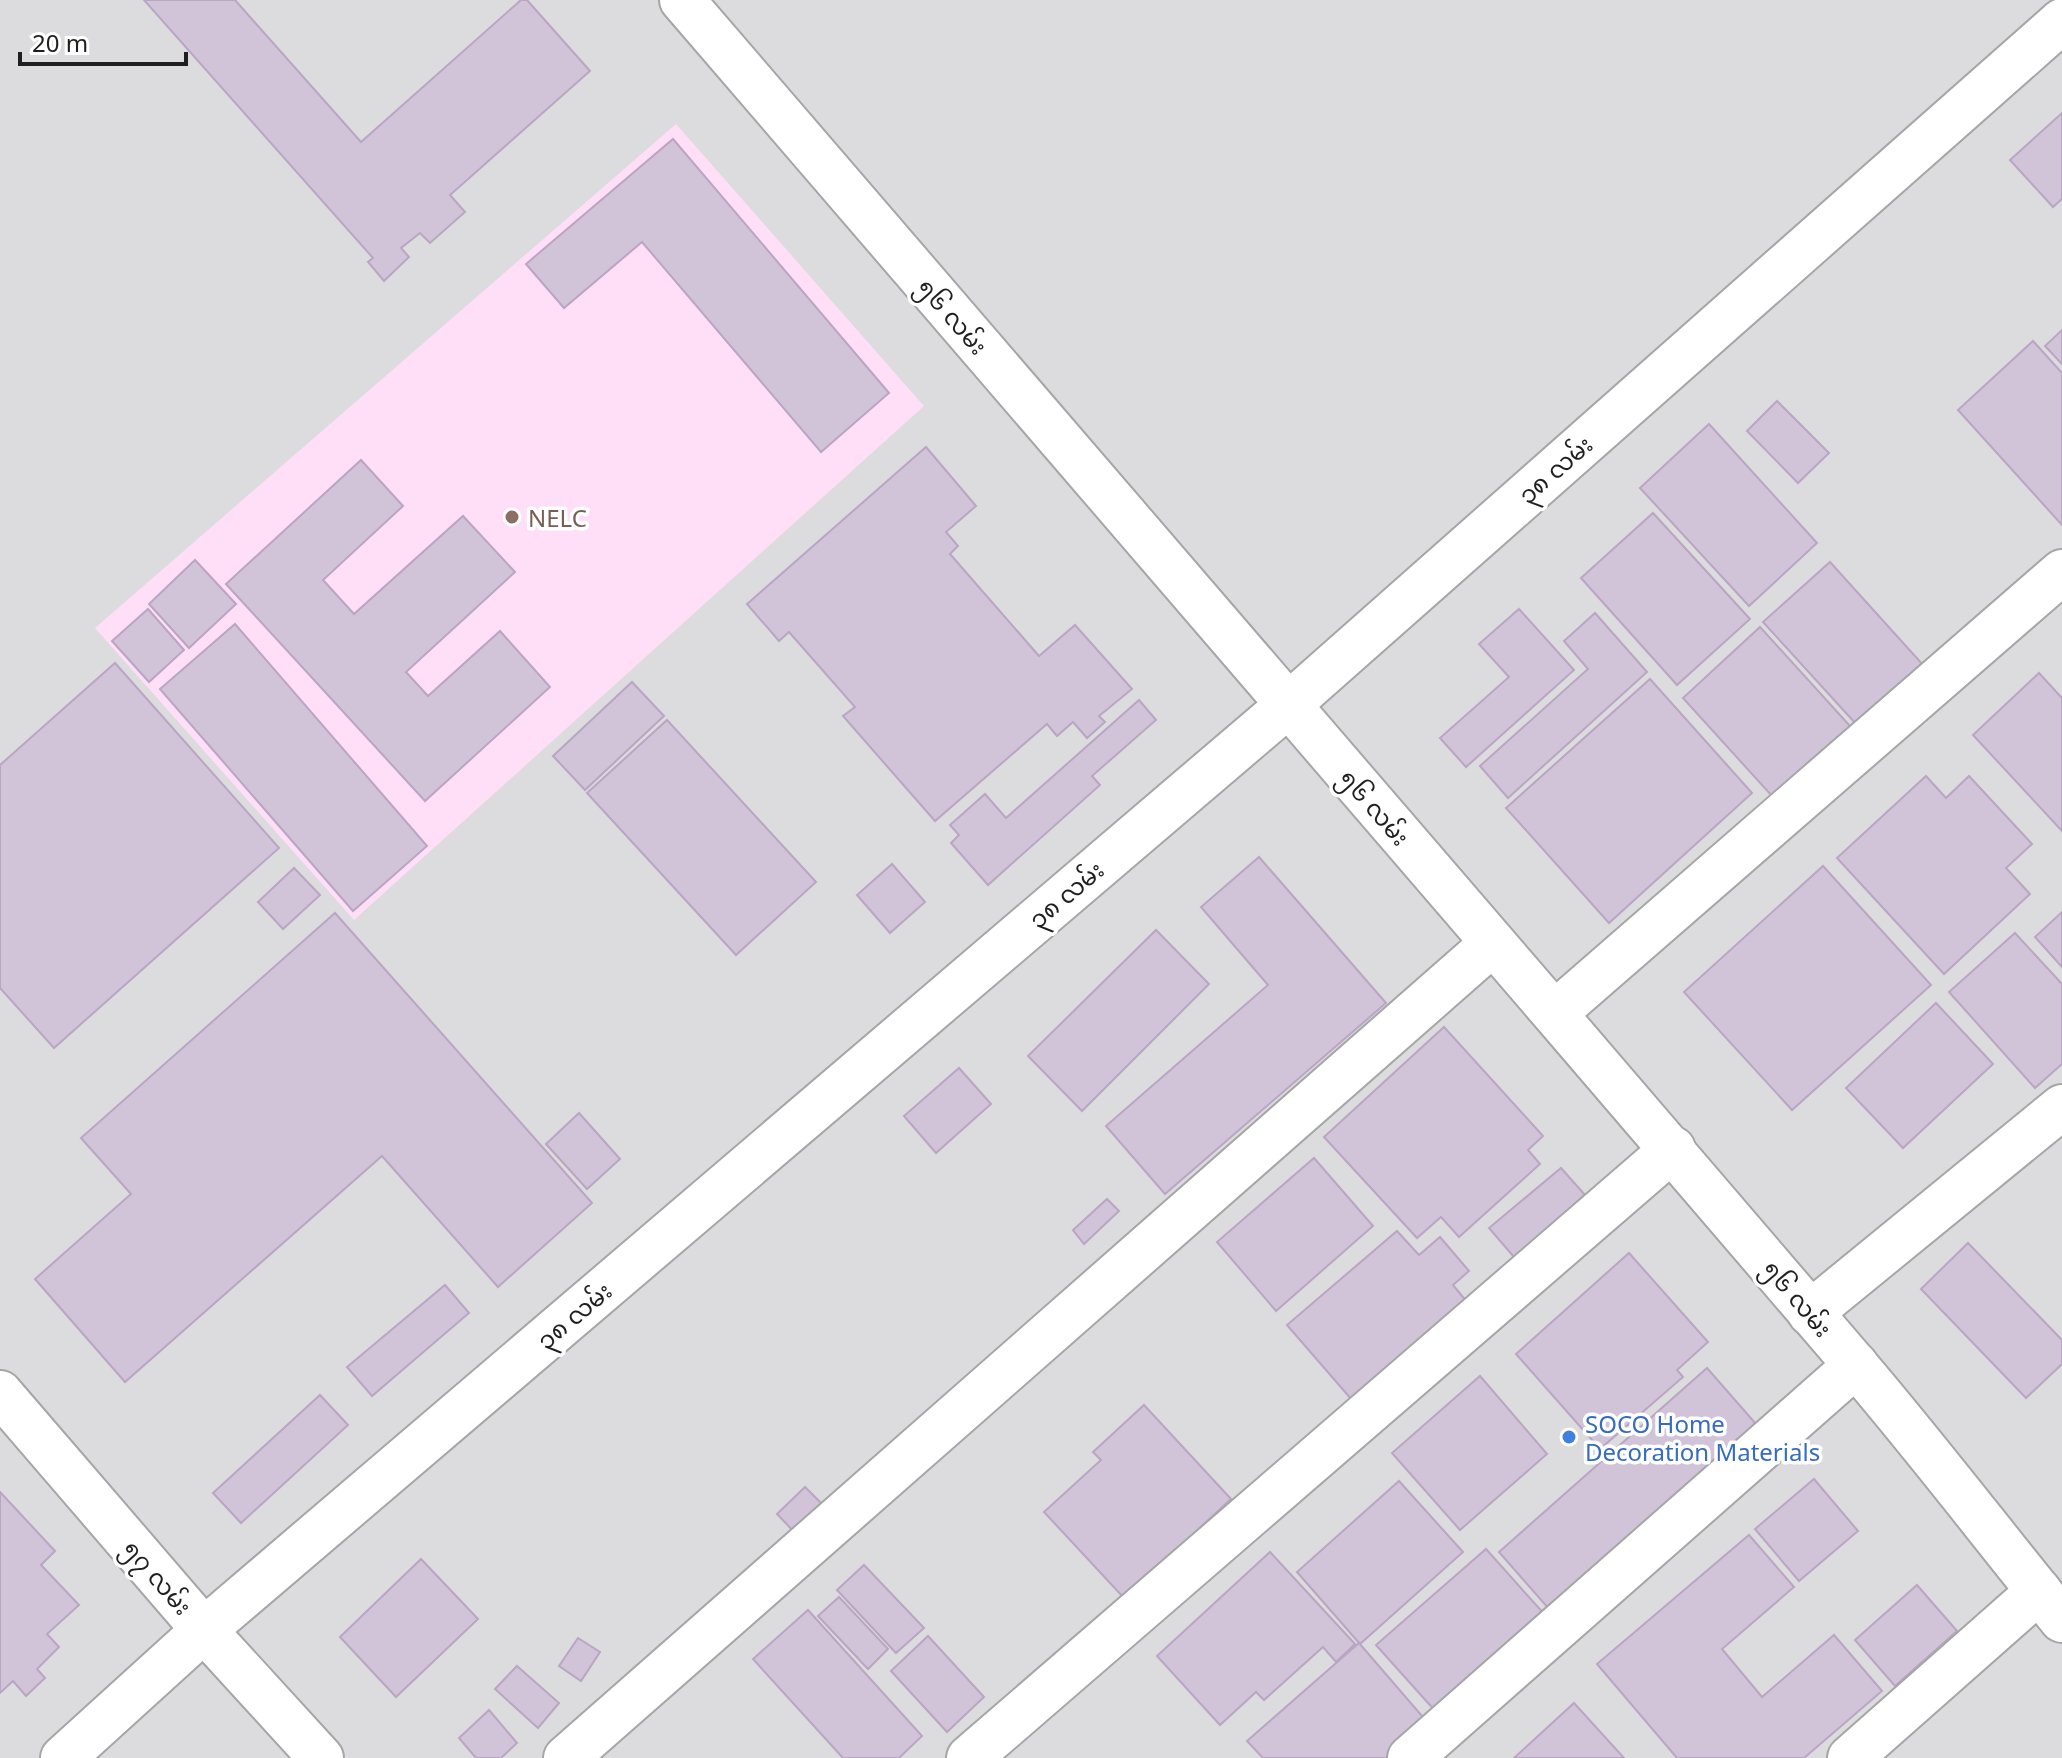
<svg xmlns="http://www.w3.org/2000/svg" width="2062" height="1758" font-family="'Noto Sans','Noto Sans Myanmar',sans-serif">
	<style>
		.residential { fill: #dcdbdd }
		.education { fill: #ffdef7 }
		.building { fill: #d1c4d8; stroke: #baa5c3; stroke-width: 2 }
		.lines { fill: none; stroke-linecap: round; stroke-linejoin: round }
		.street-casing { stroke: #a6a6a6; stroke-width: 48 }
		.street { stroke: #fff; stroke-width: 44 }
		.education-dot { fill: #8d6e63; stroke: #fff; stroke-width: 3 }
		.shop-dot { fill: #3f7fe0; stroke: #fff; stroke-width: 3 }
		.labels { text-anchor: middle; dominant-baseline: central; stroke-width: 7; stroke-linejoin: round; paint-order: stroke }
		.street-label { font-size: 24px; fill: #1f1f1f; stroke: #fff }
		.education-label { font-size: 24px; fill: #785e54; stroke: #fff; text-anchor: start }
		.shop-label { font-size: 24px; fill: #366cbe; stroke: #fff; text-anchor: start }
	</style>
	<rect width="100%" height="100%" fill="#efe4f0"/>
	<rect class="residential" x="0" y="0" width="2062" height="1758"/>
	<path class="education" d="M 676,124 L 924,406 L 354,920 L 95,628 Z"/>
	<g class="building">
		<path d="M 144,0 L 235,0 L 361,142 L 521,0 L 527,0 L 590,71 L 450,195 L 465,212 L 430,243 L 420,233 L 401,248 L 409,257 L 384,281 L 368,262 L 373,258 Z"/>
		<path d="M 2062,113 L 2062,199 L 2053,207 L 2010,160 Z"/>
		<path d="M 673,139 L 889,393 L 821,452 L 642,242 L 564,308 L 526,264 Z"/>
		<path d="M 2062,330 L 2062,364 L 2045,346 Z"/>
		<path d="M 2033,341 L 2062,373 L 2062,525 L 1958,410 Z"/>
		<path d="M 1777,401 L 1829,453 L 1798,483 L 1747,431 Z"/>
		<path d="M 1709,424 L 1817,543 L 1749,606 L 1640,488 Z"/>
		<path d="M 926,447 L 976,506 L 946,532 L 958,546 L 950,554 L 1039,656 L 1075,625 L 1132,689 L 1099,716 L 1105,722 L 1087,738 L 1073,722 L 1057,736 L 1047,724 L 935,821 L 843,716 L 855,707 L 789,632 L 779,641 L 747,604 Z"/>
		<path d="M 361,460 L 403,506 L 323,580 L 354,614 L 463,516 L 515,572 L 406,672 L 428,696 L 500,631 L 550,687 L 425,801 L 226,584 Z"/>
		<path d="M 1653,513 L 1750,619 L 1677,685 L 1581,578 Z"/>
		<path d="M 195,560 L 236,604 L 189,648 L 149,604 Z"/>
		<path d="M 1830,562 L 1933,676 L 1867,736 L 1763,622 Z"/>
		<path d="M 148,609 L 184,650 L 149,682 L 112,641 Z"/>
		<path d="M 1519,609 L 1574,670 L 1466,767 L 1440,738 L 1509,677 L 1479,644 Z"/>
		<path d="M 1595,613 L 1647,672 L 1508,798 L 1480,766 L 1588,669 L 1564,641 Z"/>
		<path d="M 235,624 L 427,846 L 353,911 L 160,689 Z"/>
		<path d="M 1760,627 L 1859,736 L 1782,807 L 1683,698 Z"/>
		<path d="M 115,663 L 279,848 L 54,1048 L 0,988 L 0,765 Z"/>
		<path d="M 2039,673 L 2062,698 L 2062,831 L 1973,735 Z"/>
		<path d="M 1650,679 L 1752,793 L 1609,923 L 1506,808 Z"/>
		<path d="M 632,682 L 664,716 L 585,790 L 553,756 Z"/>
		<path d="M 1139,700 L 1156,720 L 1092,776 L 1100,785 L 988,885 L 951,843 L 959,835 L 950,825 L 985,794 L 1006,818 Z"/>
		<path d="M 667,720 L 816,882 L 736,955 L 587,793 Z"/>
		<path d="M 1926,776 L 1946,798 L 1969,776 L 2032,844 L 2006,868 L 2030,894 L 1944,974 L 1837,858 Z"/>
		<path d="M 1259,857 L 1386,1003 L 1165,1194 L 1106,1126 L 1268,985 L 1201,907 Z"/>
		<path d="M 892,864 L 925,902 L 890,933 L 857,895 Z"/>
		<path d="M 1823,866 L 1931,985 L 1792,1110 L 1684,992 Z"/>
		<path d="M 294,868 L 320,895 L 283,929 L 258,902 Z"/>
		<path d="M 2062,912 L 2062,967 L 2035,937 Z"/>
		<path d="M 335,913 L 592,1203 L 498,1287 L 382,1156 L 125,1382 L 35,1279 L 131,1194 L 81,1138 Z"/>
		<path d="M 1156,930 L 1209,984 L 1082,1111 L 1028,1056 Z"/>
		<path d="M 2015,933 L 2062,984 L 2062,1064 L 2035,1088 L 1949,992 Z"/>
		<path d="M 1936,1003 L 1993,1064 L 1903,1148 L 1846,1088 Z"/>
		<path d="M 1444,1027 L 1543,1136 L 1528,1150 L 1540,1164 L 1459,1237 L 1441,1217 L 1417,1238 L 1324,1137 Z"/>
		<path d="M 959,1068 L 991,1104 L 936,1153 L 904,1116 Z"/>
		<path d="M 579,1113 L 620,1159 L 587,1189 L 546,1144 Z"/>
		<path d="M 1314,1158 L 1373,1226 L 1276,1311 L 1217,1242 Z"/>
		<path d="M 1561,1168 L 1585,1195 L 1514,1257 L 1489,1228 Z"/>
		<path d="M 1107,1199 L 1119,1211 L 1084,1244 L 1073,1230 Z"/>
		<path d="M 1397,1231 L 1419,1255 L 1440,1237 L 1469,1271 L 1453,1285 L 1467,1302 L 1352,1400 L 1287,1325 Z"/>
		<path d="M 1968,1243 L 2062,1340 L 2062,1364 L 2026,1398 L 1921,1289 Z"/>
		<path d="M 1629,1253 L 1708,1342 L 1677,1370 L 1683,1377 L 1600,1449 L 1516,1354 Z"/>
		<path d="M 445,1285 L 469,1313 L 372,1396 L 347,1367 Z"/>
		<path d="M 1707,1368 L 1763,1432 L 1556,1617 L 1499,1552 Z"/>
		<path d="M 1480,1376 L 1547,1454 L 1460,1530 L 1392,1453 Z"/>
		<path d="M 320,1395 L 348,1425 L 241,1523 L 213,1493 Z"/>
		<path d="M 1144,1405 L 1231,1499 L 1124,1598 L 1044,1512 L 1101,1460 L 1093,1452 Z"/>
		<path d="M 1814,1479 L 1858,1531 L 1799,1581 L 1755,1529 Z"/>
		<path d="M 1399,1481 L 1463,1552 L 1360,1644 L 1297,1572 Z"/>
		<path d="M 805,1487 L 827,1509 L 798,1536 L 777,1514 Z"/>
		<path d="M 0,1492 L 55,1551 L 41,1565 L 79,1605 L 47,1634 L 59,1647 L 37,1669 L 45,1678 L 26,1696 L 13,1681 L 0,1693 Z"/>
		<path d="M 1749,1535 L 1794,1587 L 1722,1649 L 1762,1697 L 1834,1635 L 1882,1691 L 1804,1758 L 1677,1758 L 1597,1664 Z"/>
		<path d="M 1486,1549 L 1545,1615 L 1437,1713 L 1376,1645 Z"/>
		<path d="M 1270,1552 L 1355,1644 L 1336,1662 L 1323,1647 L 1264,1700 L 1256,1692 L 1220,1725 L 1157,1656 Z"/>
		<path d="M 421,1559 L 478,1619 L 396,1697 L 340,1637 Z"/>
		<path d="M 864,1565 L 924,1628 L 896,1653 L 837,1590 Z"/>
		<path d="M 1917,1585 L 1957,1631 L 1895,1686 L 1855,1640 Z"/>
		<path d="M 839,1597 L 888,1649 L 868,1669 L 818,1616 Z"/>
		<path d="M 808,1610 L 922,1736 L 899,1758 L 843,1758 L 753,1659 Z"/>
		<path d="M 928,1636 L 984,1697 L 947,1732 L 891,1671 Z"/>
		<path d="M 578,1638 L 600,1652 L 581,1681 L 559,1666 Z"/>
		<path d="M 1359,1643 L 1434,1730 L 1402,1758 L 1263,1758 L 1247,1741 Z"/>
		<path d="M 517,1666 L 559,1703 L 538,1728 L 495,1689 Z"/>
		<path d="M 1574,1703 L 1624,1758 L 1514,1758 Z"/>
		<path d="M 489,1710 L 517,1743 L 501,1758 L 476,1758 L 459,1738 Z"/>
	</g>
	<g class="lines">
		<g class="street-casing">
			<g id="street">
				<path d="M 682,0 C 1072,455 1464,907 1853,1362 C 1925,1446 1992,1534 2062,1620"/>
				<path d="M 1556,1012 L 2062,572"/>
				<path d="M 1810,1313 L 2062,1107"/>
				<path d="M 0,1393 L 204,1630 L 321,1758"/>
				<path d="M 63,1758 L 204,1630 L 1287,706 L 2062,21"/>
				<path d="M 566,1758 L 1493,943"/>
				<path d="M 969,1758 L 1673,1149"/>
				<path d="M 1410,1758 L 1856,1365"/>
				<path d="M 1850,1758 L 2039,1591"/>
			</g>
		</g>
		<use href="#street" class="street"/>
	</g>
	<circle class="education-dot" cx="512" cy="517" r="8"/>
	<circle class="shop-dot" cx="1569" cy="1437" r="8"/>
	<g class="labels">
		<g class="street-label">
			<text transform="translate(953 316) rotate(49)">၅၆ လမ်း</text>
			<text transform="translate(1555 469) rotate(-41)">၃၈ လမ်း</text>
			<text transform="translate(1375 807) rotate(49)">၅၆ လမ်း</text>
			<text transform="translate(1066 894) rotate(-40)">၃၈ လမ်း</text>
			<text transform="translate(1798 1298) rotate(50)">၅၆ လမ်း</text>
			<text transform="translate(574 1315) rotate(-40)">၃၈ လမ်း</text>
			<text transform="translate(158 1577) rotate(49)">၅၇ လမ်း</text>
		</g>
		<g class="education-label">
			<text x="528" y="517">NELC</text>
		</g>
		<g class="shop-label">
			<text x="1585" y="1423">SOCO Home<tspan x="1585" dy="28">Decoration Materials</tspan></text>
		</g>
	</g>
	<path d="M20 52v12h166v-12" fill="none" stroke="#1f1f1f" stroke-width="4"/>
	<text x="32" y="52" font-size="24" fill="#1f1f1f" stroke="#ffffff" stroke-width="6" paint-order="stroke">20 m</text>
</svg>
